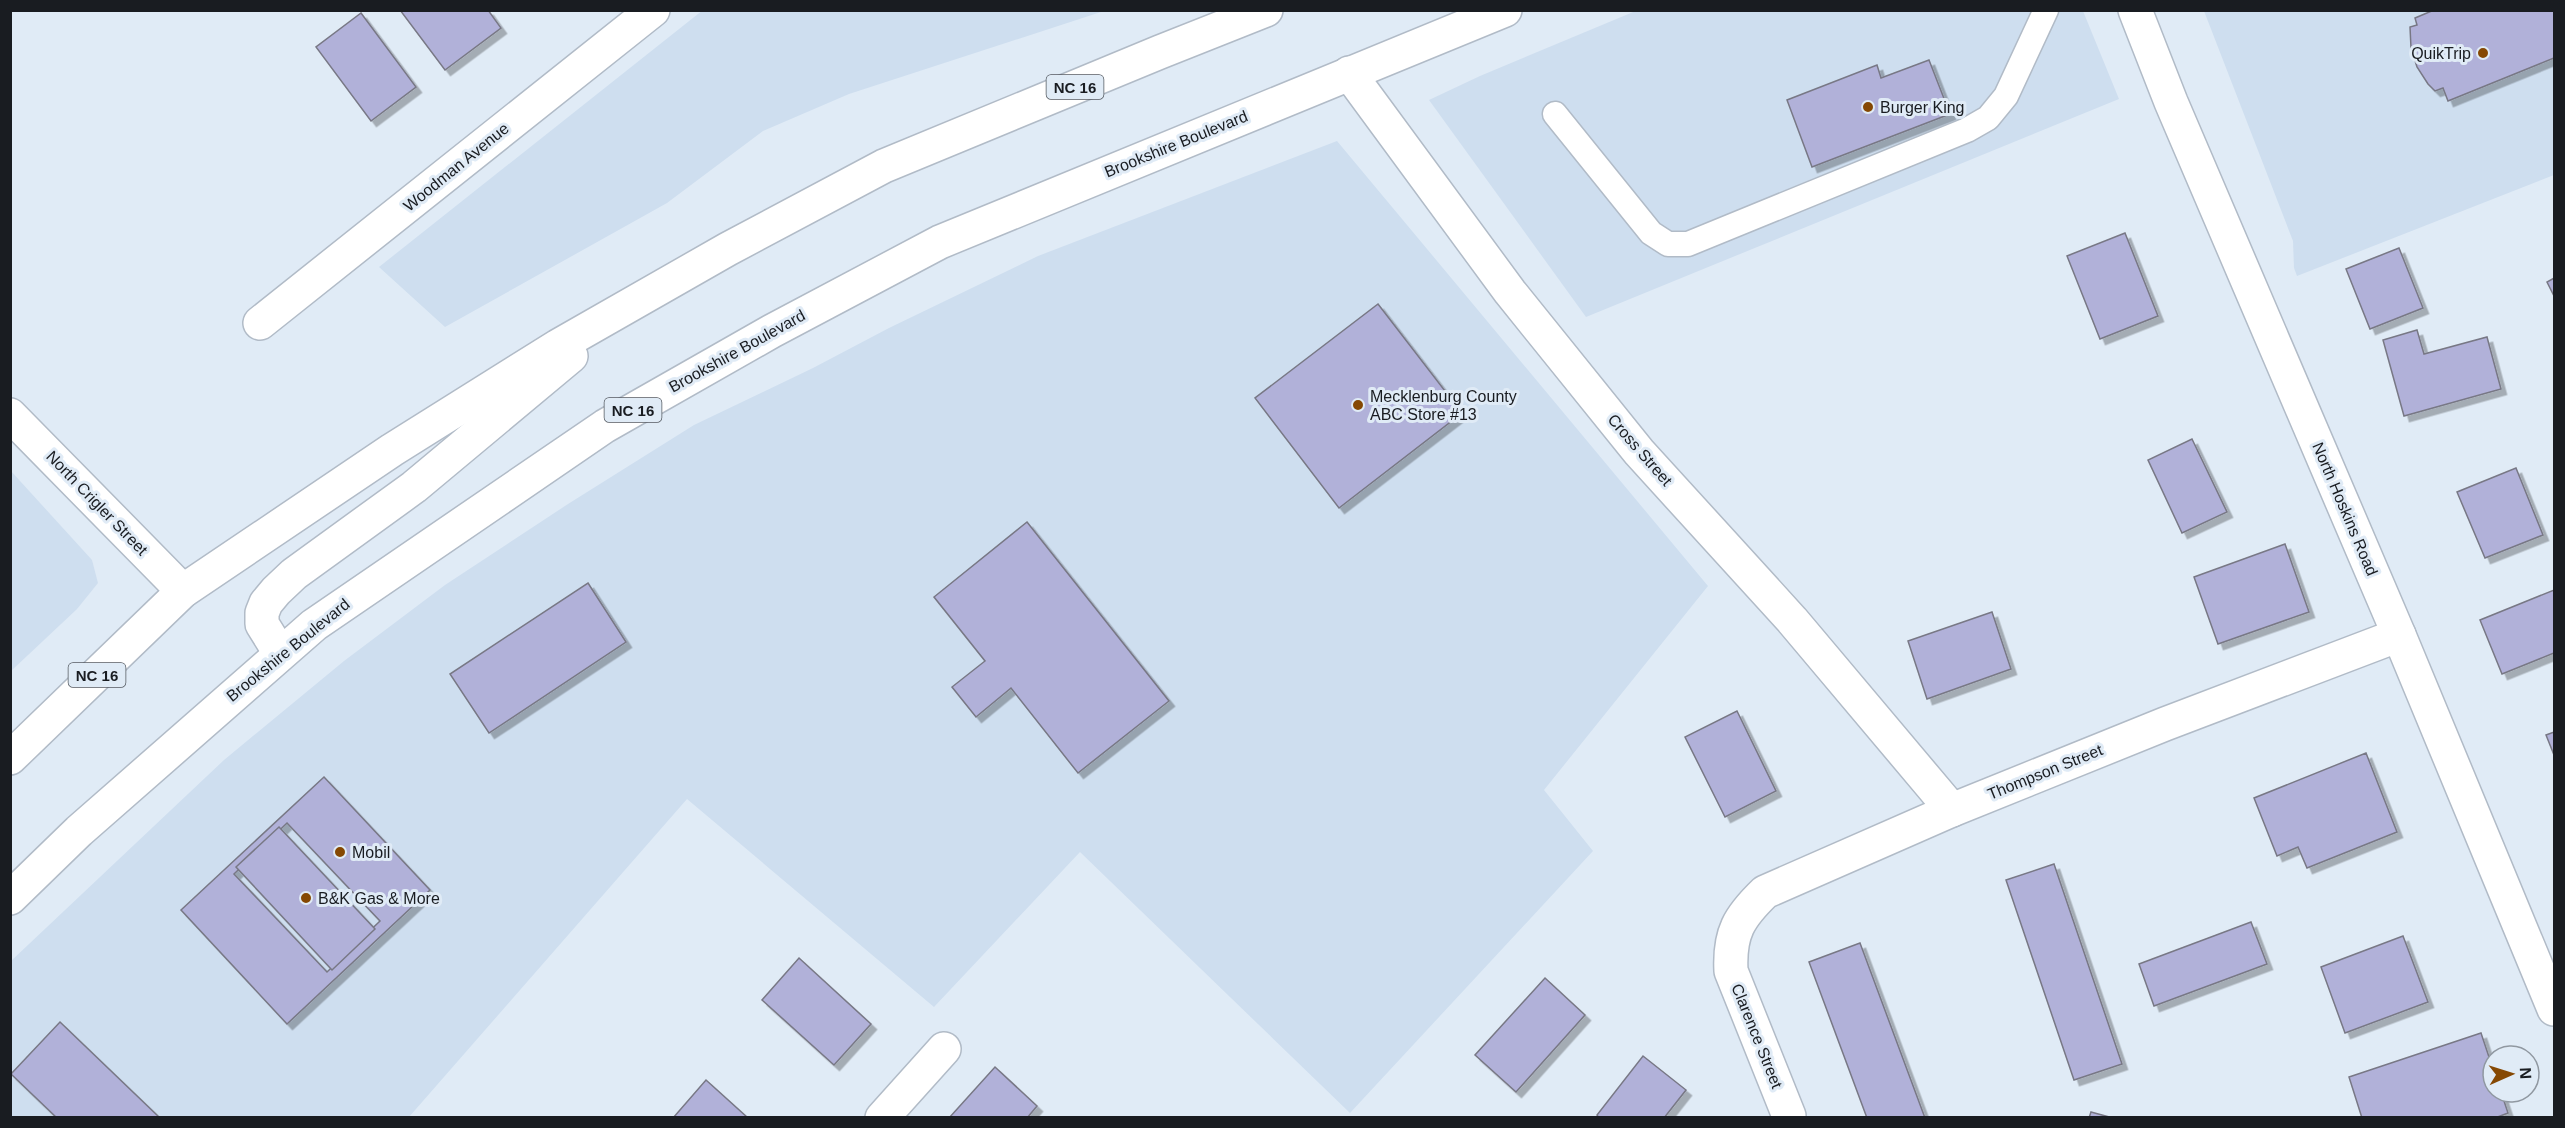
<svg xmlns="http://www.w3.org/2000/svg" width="2565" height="1128" font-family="Helvetica,sans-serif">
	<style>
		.built { fill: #cedeef }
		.building { fill: #b1b1d9; stroke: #787885; stroke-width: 1.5; fill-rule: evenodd; filter: url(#shadow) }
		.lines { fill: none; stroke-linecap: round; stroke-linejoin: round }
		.service-casing { stroke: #b1bbc7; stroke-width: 27 }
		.minor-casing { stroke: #b1bbc7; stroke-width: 36 }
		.tertiary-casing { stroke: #b1bbc7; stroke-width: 36 }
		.trunk-casing { stroke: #b1bbc7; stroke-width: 36 }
		.service { stroke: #fff; stroke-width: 24 }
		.minor { stroke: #fff; stroke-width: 33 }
		.tertiary { stroke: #fff; stroke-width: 33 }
		.trunk { stroke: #fff; stroke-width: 33 }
		.poi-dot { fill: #854803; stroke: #e0ebf6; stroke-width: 2 }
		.labels { text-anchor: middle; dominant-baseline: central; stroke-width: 6; stroke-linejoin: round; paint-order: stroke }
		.shield { fill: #e0ebf6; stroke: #555a61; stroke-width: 1.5 }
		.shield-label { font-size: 15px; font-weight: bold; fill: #191c21 }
		.poi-label { font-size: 16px; fill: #191c21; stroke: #e0ebf6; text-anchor: start }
		.street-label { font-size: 16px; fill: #191c21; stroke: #e0ebf6 }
	</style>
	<defs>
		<filter id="shadow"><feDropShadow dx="5.5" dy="5.5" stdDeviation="0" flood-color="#0004"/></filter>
	</defs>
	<rect width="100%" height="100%" fill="#e0ebf6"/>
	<g class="built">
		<path d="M 703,10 L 1104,11 L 849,94 L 763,131 L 667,203 L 445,327 L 379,267 Z"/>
		<path d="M 1638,10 L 2083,11 L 2119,99 L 1586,317 L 1429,100 L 1480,76 Z"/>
		<path d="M 2204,11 L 2554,11 L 2554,175 L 2297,276 L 2294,268 L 2293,241 Z"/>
		<path d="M 1337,141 L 1708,586 L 1544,790 L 1593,851 L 1350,1113 L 1080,852 L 934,1007 L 687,799 L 409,1117 L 11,1118 L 11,961 L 224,760 L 344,661 L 445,585 L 568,504 L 694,425 L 813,368 L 889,328 L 1038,256 Z"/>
		<path d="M 10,470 L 92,560 L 98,583 L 77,609 L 11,671 Z"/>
	</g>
	<g class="building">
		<path d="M 400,10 L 488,10 L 501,28 L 445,70 Z"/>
		<path d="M 2434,10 L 2554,10 L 2554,58 L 2448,101 L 2443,88 L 2435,91 L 2428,84 L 2417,67 L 2411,48 L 2410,27 L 2417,25 L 2415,18 Z"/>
		<path d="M 361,13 L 416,87 L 371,121 L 316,47 Z"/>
		<path d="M 1929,60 L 1950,114 L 1812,167 L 1787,100 L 1877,65 L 1881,78 Z"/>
		<path d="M 2125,233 L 2158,316 L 2100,339 L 2067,256 Z"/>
		<path d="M 2399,248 L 2423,308 L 2370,329 L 2346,269 Z"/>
		<path d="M 2554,278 L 2554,296 L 2547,282 Z"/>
		<path d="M 1378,304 L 1462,413 L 1339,508 L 1255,398 Z"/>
		<path d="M 2417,330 L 2424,354 L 2487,337 L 2501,389 L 2404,416 L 2383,340 Z"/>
		<path d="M 2192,439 L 2227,512 L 2182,533 L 2148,460 Z"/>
		<path d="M 2516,468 L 2543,535 L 2485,558 L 2457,492 Z"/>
		<path d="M 1027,522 L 1169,701 L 1078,773 L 1011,688 L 976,717 L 952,687 L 985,661 L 934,597 Z"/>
		<path d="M 2285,544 L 2309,612 L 2218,644 L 2194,577 Z"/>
		<path d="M 588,583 L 626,642 L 489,733 L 450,674 Z"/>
		<path d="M 2554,590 L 2554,653 L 2502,674 L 2480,620 Z"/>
		<path d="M 1992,612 L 2011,669 L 1927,699 L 1908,641 Z"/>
		<path d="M 1737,711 L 1776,791 L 1725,817 L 1685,737 Z"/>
		<path d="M 2554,732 L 2554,755 L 2546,735 Z"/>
		<path d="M 2366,753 L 2397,832 L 2307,868 L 2298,847 L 2277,856 L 2254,798 Z"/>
		<path d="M 324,777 L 430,890 L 287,1024 L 181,910 ZM 287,823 L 380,921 L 327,972 L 234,874 Z"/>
		<path d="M 279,827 L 375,929 L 332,970 L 236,867 Z"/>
		<path d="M 2054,864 L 2122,1064 L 2074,1080 L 2006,880 Z"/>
		<path d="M 2251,922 L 2267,964 L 2154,1006 L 2139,964 Z"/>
		<path d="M 2403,936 L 2428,1002 L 2345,1033 L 2321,967 Z"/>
		<path d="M 1860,943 L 1925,1118 L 1867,1118 L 1809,962 Z"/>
		<path d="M 799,958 L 871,1024 L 834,1065 L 762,1000 Z"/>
		<path d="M 1545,978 L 1585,1015 L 1516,1092 L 1475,1055 Z"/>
		<path d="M 60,1022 L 160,1118 L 57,1118 L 11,1074 Z"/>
		<path d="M 2481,1033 L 2493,1069 L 2493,1092 L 2501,1092 L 2508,1113 L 2495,1118 L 2362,1118 L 2349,1077 Z"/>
		<path d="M 1643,1056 L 1686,1090 L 1664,1118 L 1599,1118 L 1597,1115 Z"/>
		<path d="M 995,1067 L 1037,1106 L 1027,1118 L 949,1118 Z"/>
		<path d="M 706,1080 L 748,1118 L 673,1118 Z"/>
		<path d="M 2091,1112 L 2113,1118 L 2089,1118 Z"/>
	</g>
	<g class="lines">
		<g class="service-casing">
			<path id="service" d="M 1555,114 L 1651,233 L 1668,244 L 1688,244 L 1967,130 L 1988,118 L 2006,96 L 2046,10"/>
		</g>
		<g class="minor-casing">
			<g id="minor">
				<path d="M 1349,73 L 1510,292 L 1639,452 L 1792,620 L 1952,810"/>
				<path d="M 260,323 L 653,10"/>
				<path d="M 10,415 L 183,591"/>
				<path d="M 1789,1116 L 1731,971 C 1729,933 1739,917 1765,892 L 1952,810 L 2165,724 L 2399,635"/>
				<path d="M 882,1118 L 944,1049"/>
			</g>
		</g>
		<g class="tertiary-casing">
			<path id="tertiary" d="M 2135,10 L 2171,102 L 2399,635 L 2554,1009"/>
		</g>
		<g class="trunk-casing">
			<g id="trunk">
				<path d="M 280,653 L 262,624 L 262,613 L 266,603 L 276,591 L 294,574 L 414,487 L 571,356"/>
				<path d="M 10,758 L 183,591 L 392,450 L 558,346 L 728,249 L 884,166 L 1160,52 L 1266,10"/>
				<path d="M 10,898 L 79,831 L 314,625 L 605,426 L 772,331 L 940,242 L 1505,10"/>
			</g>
		</g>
		<use href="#service" class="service"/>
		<use href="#minor" class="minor"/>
		<use href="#tertiary" class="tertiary"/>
		<use href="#trunk" class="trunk"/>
	</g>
	<g class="poi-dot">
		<circle cx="2483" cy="53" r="6"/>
		<circle cx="1868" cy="107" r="6"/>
		<circle cx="1358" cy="405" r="6"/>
		<circle cx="340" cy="852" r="6"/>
		<circle cx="306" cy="898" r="6"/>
	</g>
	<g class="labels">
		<g class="shield">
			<rect x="1046.5" y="75" width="57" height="24" rx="4.5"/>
			<rect x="604.5" y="398" width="57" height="24" rx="4.5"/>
			<rect x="68.5" y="663" width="57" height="24" rx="4.5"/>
		</g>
		<g class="shield-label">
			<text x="1075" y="87">NC 16</text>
			<text x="633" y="410">NC 16</text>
			<text x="97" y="675">NC 16</text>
		</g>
		<g class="poi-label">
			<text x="2471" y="53" text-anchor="end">QuikTrip</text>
			<text x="1880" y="107">Burger King</text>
			<text x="1370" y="396">Mecklenburg County<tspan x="1370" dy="18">ABC Store #13</tspan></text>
			<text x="352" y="852">Mobil</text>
			<text x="318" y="898">B&amp;K Gas &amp; More</text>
		</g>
		<g class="street-label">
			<text transform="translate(1176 144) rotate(-22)">Brookshire Boulevard</text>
			<text transform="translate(456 167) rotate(-39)">Woodman Avenue</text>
			<text transform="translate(737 351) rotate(-29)">Brookshire Boulevard</text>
			<text transform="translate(1640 450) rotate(49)">Cross Street</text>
			<text transform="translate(97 503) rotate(46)">North Crigler Street</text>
			<text transform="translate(2345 509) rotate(67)">North Hoskins Road</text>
			<text transform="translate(288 650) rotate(-39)">Brookshire Boulevard</text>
			<text transform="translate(2045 772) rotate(-22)">Thompson Street</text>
			<text transform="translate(1757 1036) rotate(68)">Clarence Street</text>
		</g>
	</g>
	<rect width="2565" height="1128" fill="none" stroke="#191c21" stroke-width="24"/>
	<g transform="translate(2511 1074) rotate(87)"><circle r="28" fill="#e0ebf6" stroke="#9098a1" stroke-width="1.5"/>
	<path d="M0-4.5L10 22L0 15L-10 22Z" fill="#854803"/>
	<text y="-9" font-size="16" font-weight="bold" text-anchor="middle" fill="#191c21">N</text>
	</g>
</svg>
